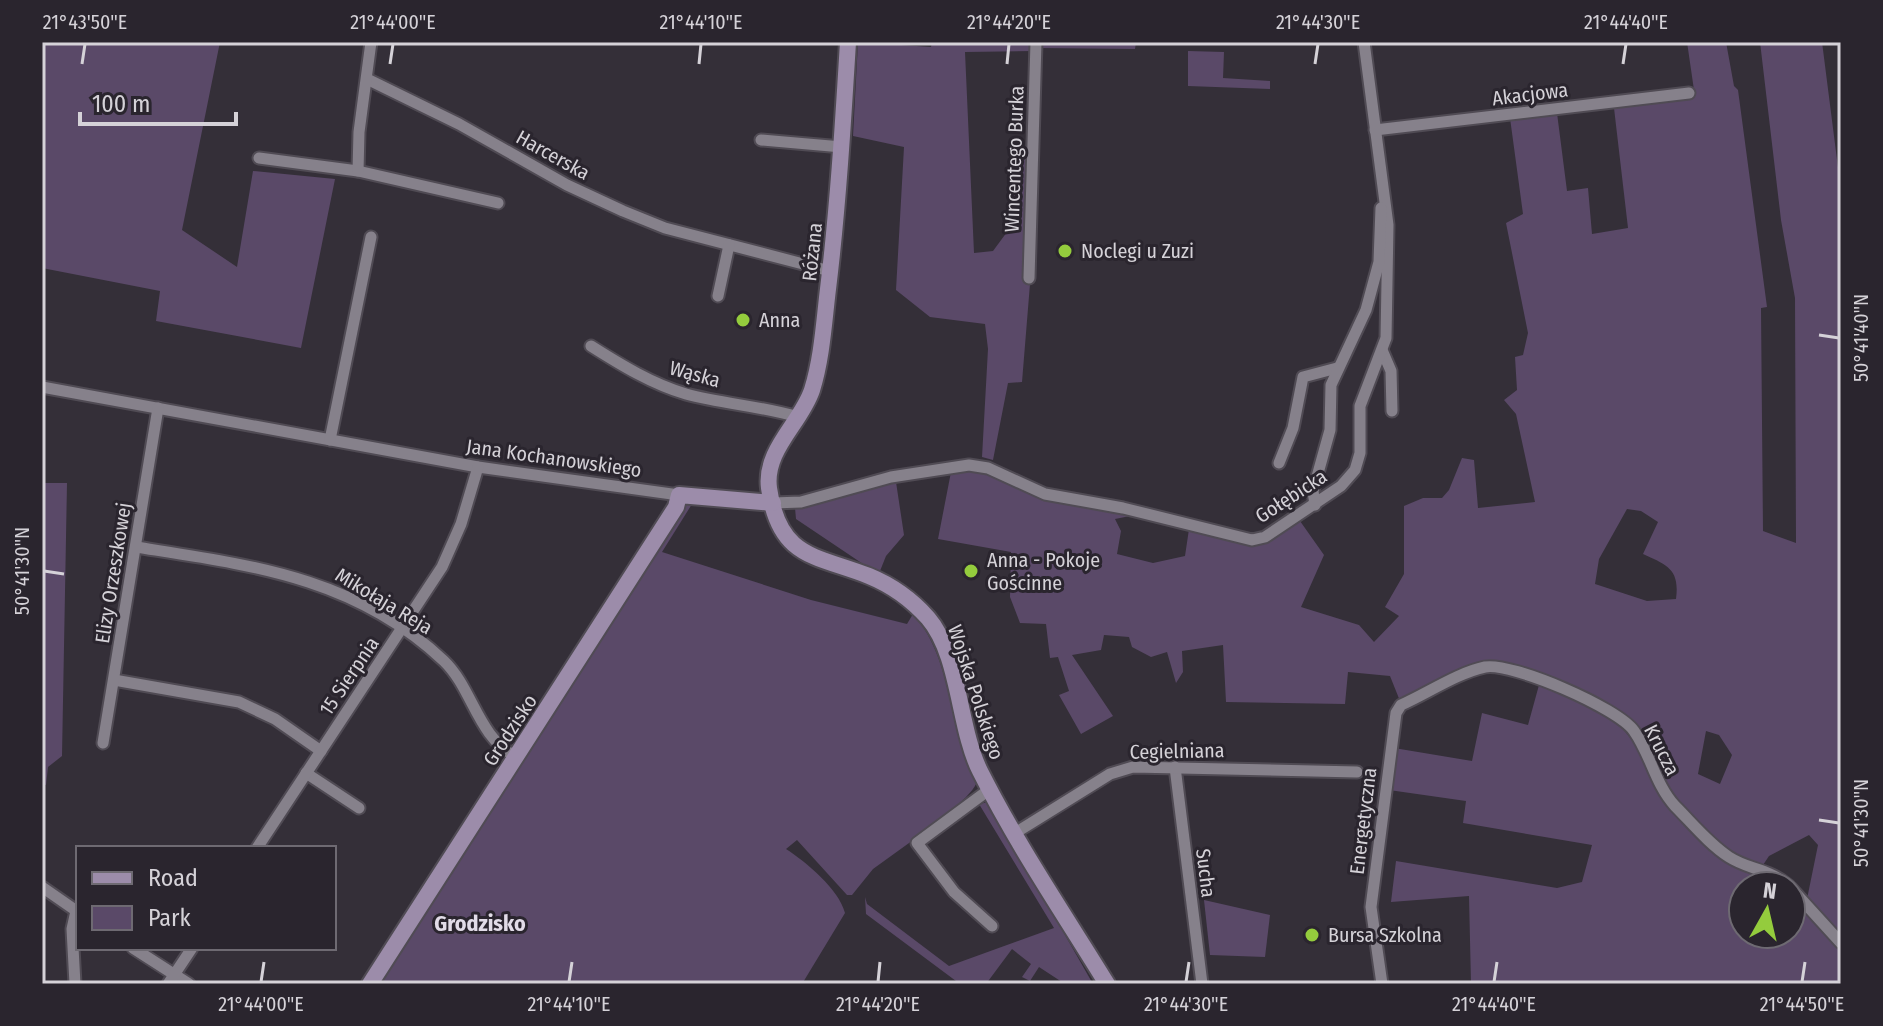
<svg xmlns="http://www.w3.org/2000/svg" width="1883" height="1026" font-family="'Fira Sans Condensed',sans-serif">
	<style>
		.green { fill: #5a4968; fill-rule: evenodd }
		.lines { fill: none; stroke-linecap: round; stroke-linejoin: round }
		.street-casing { stroke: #504b54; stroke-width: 15 }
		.secondary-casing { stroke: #504b54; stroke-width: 20 }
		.street { stroke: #86818b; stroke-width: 11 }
		.secondary { stroke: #9c8caa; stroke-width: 16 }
		.ticks { fill: none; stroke: #d5d2d8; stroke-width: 3 }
		.poi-dot { fill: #94cc3d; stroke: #2a252e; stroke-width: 3 }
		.labels { text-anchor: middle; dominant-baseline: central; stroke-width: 6; stroke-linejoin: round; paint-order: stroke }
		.street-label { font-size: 20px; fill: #d5d2d8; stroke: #2a252e }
		.poi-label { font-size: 20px; fill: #d5d2d8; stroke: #2a252e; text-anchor: start }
		.neighbourhood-label { font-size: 22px; font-weight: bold; fill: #e2dce8; stroke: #2a252e }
		.neatline { fill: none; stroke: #d5d2d8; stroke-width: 3 }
		.ticks-label { font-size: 20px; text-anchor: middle; fill: #d5d2d8 }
	</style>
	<rect width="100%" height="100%" fill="#342f38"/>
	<g class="green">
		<path d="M 42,42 L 220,42 L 182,230 L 237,267 L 253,171 L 335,179 L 301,348 L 156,321 L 160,291 L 42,268 Z"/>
		<path d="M 858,42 L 931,47 L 932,42 L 1033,42 L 1033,51 L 965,52 L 974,253 L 993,251 L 1007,232 L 1013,159 L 1029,159 L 1023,281 L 1030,284 L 1022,382 L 1008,383 L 993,460 L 982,457 L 988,349 L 985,324 L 930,317 L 896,290 L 904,147 L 853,136 Z"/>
		<path d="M 1040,42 L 1136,42 L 1135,49 L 1040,48 Z"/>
		<path d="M 1687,42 L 1726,42 L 1734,86 L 1738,90 L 1767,307 L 1761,308 L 1763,531 L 1796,543 L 1795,298 L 1781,220 L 1760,42 L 1822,42 L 1841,191 L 1841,937 L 1807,899 L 1818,845 L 1809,835 L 1769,856 L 1763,865 L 1729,854 L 1667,792 L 1641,733 L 1520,668 C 1473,652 1441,679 1400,701 L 1390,676 L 1348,672 L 1345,704 L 1226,702 L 1223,645 L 1182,651 L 1183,672 L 1176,683 L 1167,652 L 1151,657 L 1132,647 L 1129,637 L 1104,635 L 1101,650 L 1072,655 L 1113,716 L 1081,734 L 1059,695 L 1069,691 L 1058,657 L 1050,658 L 1046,624 L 1020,623 L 1010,597 L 1011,552 L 938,539 L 951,472 L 984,472 L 1041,499 L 1130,516 L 1115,519 L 1121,531 L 1117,554 L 1153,563 L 1185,556 L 1189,529 C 1246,546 1248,551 1300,521 L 1324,555 L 1301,607 L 1359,625 L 1374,642 L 1399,616 L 1385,607 L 1404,574 L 1404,506 L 1423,498 L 1442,498 L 1449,490 L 1462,458 L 1474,460 L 1478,508 L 1535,502 L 1516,414 L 1504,400 L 1517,390 L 1515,357 L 1523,355 L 1528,333 L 1506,223 L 1523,214 L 1510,118 L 1557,113 L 1567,191 L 1588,188 L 1592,234 L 1628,228 L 1614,108 L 1695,97 ZM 1627,509 L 1641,511 L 1658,522 L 1643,554 C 1667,565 1680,569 1676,599 L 1647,601 L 1595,584 L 1599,559 ZM 1706,731 L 1719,735 L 1732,755 L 1720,784 L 1698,774 Z"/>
		<path d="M 1188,51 L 1224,52 L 1223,78 L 1270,81 L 1270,89 L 1188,86 Z"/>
		<path d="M 896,482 L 904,535 L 886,556 L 880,571 L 866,566 L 796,519 L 795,508 Z"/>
		<path d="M 42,483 L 67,483 L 62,756 L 48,767 L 46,785 L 42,784 Z"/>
		<path d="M 684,503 L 692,504 L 662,552 L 811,600 L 907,624 L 913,614 C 944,648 948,698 960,742 C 964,756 971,769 977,782 C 972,794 960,801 952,812 L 873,869 L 852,895 L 847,895 L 797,840 L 786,849 C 806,862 839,889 845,913 L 802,984 L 376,984 Z"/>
		<path d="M 1539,685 L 1587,703 L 1623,729 L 1637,746 L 1663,797 L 1702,838 L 1786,886 L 1743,886 L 1743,934 L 1791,934 L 1791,892 L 1841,948 L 1841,984 L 1471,984 L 1469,896 L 1391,902 L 1396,861 L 1557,888 L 1582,882 L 1592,845 L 1463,823 L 1466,801 L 1389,790 L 1394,748 L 1472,761 L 1482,713 L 1528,725 Z"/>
		<path d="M 989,802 L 1093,984 L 1065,984 L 1039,967 L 1030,981 L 1022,977 L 1031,964 L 1012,949 L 986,984 L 960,984 L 866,914 L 865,897 L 867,904 L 949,966 L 1054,928 L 979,804 Z"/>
		<path d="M 1204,900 L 1270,915 L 1265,957 L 1210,955 Z"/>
	</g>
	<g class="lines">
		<g class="street-casing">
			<g id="street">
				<path d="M 367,79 L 459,124 L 567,185 L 623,211 L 665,228 L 830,271"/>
				<path d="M 1375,130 L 1689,93"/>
				<path d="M 761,140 L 842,147"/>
				<path d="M 259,158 L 358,171 L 498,203"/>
				<path d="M 358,171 L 359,132 L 371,42"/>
				<path d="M 1029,278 L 1036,42"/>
				<path d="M 718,296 L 729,245"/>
				<path d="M 591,346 C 621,365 652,384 686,394 C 723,404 761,406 798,417"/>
				<path d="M 1382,350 L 1391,371 L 1392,411"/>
				<path d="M 42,387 L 478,467 L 679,495"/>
				<path d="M 330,440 L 371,237"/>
				<path d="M 1279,463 L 1293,428 L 1303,377 L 1337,368"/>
				<path d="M 773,503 L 801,502 L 891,477 L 969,465 L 988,468 L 1045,494 L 1123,508 L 1252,540 L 1265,537 L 1341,486 L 1355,470 L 1360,453 L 1360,406 L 1386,338 L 1388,225 L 1364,42"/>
				<path d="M 1315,505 L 1313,491 L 1330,430 L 1331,385 L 1366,310 L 1379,262 L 1381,208"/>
				<path d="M 136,547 C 250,565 355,577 444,661 C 473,689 477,736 516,757"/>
				<path d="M 114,680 L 239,702 L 275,719 L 321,751"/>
				<path d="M 103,743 L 158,408"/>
				<path d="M 1175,767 L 1202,984"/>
				<path d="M 306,773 L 359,808"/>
				<path d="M 990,789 L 917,843 L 954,892 L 992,926"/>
				<path d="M 1015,833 L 1110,774 L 1133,767 L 1357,772"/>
				<path d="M 257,848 L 442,567 L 461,524 L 478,467"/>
				<path d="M 42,887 L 78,912"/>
				<path d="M 1791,888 L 1841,943"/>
				<path d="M 133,948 L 189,984"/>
				<path d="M 75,984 L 72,929 L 76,911"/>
				<path d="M 168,984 L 192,948"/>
				<path d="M 1382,984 L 1371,907 L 1396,713 L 1401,705 C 1428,693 1457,673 1485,667 C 1512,662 1618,708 1634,731 C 1651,755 1655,784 1675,806 C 1692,823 1709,844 1729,857 C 1749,870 1768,868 1789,886"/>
			</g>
		</g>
		<g class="secondary-casing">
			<g id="secondary">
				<path d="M 848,42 C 843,124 838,207 828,289 C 824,322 822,358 812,390 C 801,423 764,450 769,488 C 779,559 816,555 869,576 C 891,585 912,600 928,618 C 960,655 958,727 980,771 C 1017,845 1064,914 1107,984"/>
				<path d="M 370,984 L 676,507 L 679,495 L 773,503"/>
			</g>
		</g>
		<use href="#street" class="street"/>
		<use href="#secondary" class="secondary"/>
	</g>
	<path class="ticks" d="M 82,64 L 85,44M 390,64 L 393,44M 699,64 L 701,44M 1007,64 L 1009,44M 1315,64 L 1318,44M 1623,64 L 1626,44M 1819,335 L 1839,338M 44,571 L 64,574M 1819,820 L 1839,823M 261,982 L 264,962M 569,982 L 572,962M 878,982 L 880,962M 1186,982 L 1189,962M 1494,982 L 1497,962M 1802,982 L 1805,962"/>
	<g class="poi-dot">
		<circle cx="1065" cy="251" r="8"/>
		<circle cx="743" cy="320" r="8"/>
		<circle cx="971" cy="571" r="8"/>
		<circle cx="1312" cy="935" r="8"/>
	</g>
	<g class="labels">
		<g class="street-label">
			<text transform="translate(1530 94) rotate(-7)">Akacjowa</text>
			<text transform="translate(553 155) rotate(29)">Harcerska</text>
			<text transform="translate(1014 159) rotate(-88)">Wincentego Burka</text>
			<text transform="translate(812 252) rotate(-84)">Różana</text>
			<text transform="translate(695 374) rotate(15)">Wąska</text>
			<text transform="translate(554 458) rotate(8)">Jana Kochanowskiego</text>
			<text transform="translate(1291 496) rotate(-33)">Gołębicka</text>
			<text transform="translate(113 573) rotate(-81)">Elizy Orzeszkowej</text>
			<text transform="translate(384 601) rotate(31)">Mikołaja Reja</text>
			<text transform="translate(349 676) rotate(-56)">15 Sierpnia</text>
			<text transform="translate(976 692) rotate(72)">Wojska Polskiego</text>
			<text transform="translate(510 730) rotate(-57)">Grodzisko</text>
			<text transform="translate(1662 750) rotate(63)">Krucza</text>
			<text transform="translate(1177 751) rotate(-1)">Cegielniana</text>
			<text transform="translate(1363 821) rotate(-83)">Energetyczna</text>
			<text transform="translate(1206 873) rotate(83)">Sucha</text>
		</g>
		<g class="poi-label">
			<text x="1081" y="251">Noclegi u Zuzi</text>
			<text x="759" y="320">Anna</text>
			<text x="987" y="560">Anna - Pokoje<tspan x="987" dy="23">Gościnne</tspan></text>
			<text x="1328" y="935">Bursa Szkolna</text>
		</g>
		<g class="neighbourhood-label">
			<text x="480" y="923">Grodzisko</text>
		</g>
	</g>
	<rect width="1883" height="1026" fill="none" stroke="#2a252e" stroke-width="88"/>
	<rect x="76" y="846" width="260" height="104" fill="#2a252e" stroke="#6e6a72" stroke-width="2"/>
	<rect x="92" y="872" width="40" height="12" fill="#9c8caa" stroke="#6e6a72" stroke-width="2"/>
	<text x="148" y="886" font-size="24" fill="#d5d2d8">Road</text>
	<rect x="92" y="906" width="40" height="24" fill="#5a4968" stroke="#6e6a72" stroke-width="2"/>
	<text x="148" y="926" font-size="24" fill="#d5d2d8">Park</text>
	<g transform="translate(1767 910) rotate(8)"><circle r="38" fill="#2a252e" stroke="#6e6a72" stroke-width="2"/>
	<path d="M0-6L14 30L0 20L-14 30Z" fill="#94cc3d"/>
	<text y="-12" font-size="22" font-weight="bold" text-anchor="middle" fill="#d5d2d8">N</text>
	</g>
	<path d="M80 112v12h156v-12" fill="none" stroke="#d5d2d8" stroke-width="4"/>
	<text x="92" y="112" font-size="24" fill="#d5d2d8" stroke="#2a252e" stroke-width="6" paint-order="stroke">100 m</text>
	<rect x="44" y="44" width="1795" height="938" class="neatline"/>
	<g class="ticks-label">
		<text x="85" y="29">21°43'50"E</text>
		<text x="393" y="29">21°44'00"E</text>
		<text x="701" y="29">21°44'10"E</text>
		<text x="1009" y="29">21°44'20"E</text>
		<text x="1318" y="29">21°44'30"E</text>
		<text x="1626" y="29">21°44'40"E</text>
		<text transform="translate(1861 338) rotate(-90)" y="7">50°41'40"N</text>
		<text transform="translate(22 571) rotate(-90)" y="7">50°41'30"N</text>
		<text transform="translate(1861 823) rotate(-90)" y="7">50°41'30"N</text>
		<text x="261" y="1011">21°44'00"E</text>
		<text x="569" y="1011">21°44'10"E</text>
		<text x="878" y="1011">21°44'20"E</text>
		<text x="1186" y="1011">21°44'30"E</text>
		<text x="1494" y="1011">21°44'40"E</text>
		<text x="1802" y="1011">21°44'50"E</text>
	</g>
</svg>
